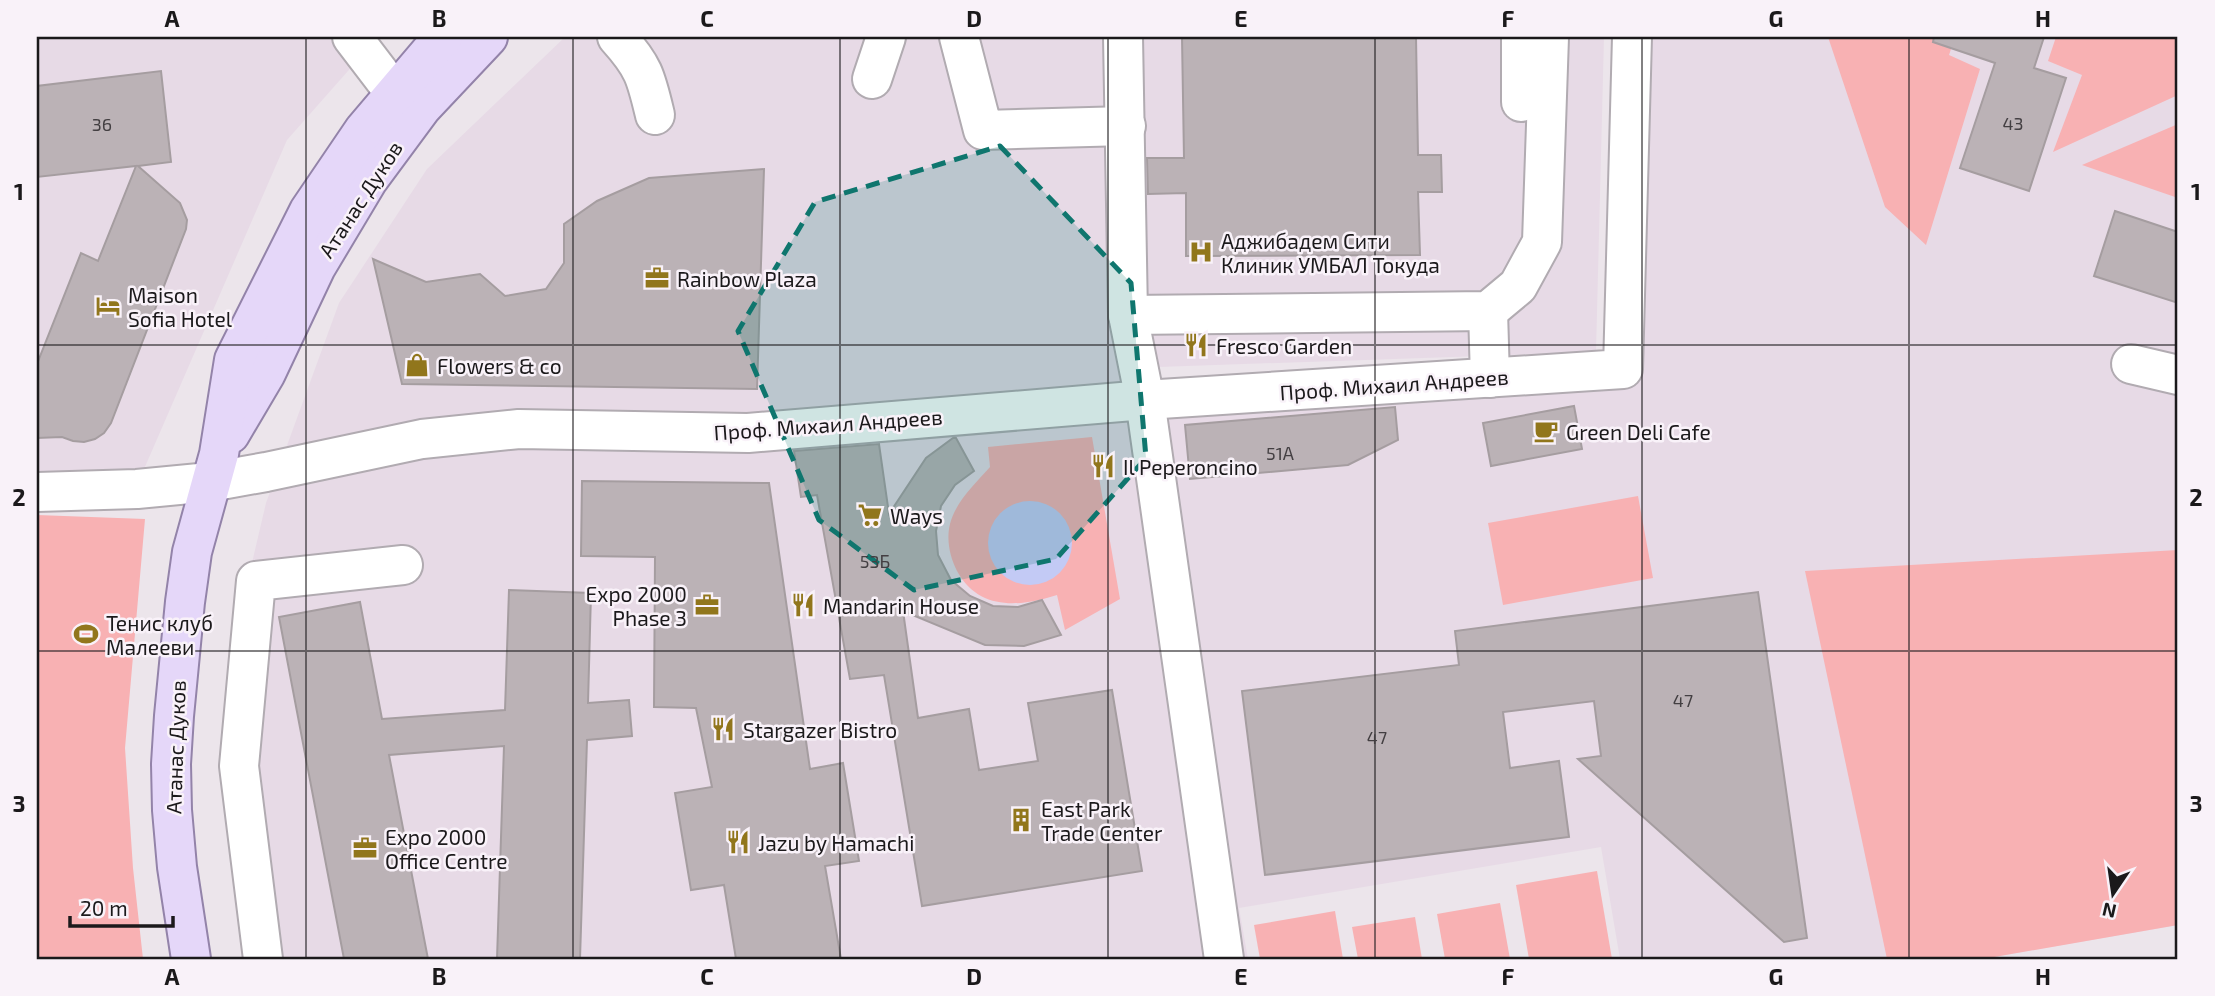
<svg xmlns="http://www.w3.org/2000/svg" width="2215" height="996" font-family="'Exo 2',sans-serif">
	<style>
		.built { fill: #e7dae6 }
		.green { fill: #f8b1b3 }
		.water { fill: #c3caf5 }
		.building { fill: #bbb2b6; stroke: #a59da0; stroke-width: 2 }
		.lines { fill: none; stroke-linecap: round; stroke-linejoin: round }
		.minor-casing { stroke: #b1abb1; stroke-width: 42 }
		.major-casing { stroke: #9383a9; stroke-width: 42 }
		.minor { stroke: #fff; stroke-width: 38 }
		.major { stroke: #e5d7f9; stroke-width: 38 }
		.marked { fill: #0f766e; fill-opacity: 0.2; stroke: #0f766e; stroke-width: 5; stroke-dasharray: 14 9; stroke-linejoin: round }
		.grid { fill: none; stroke: #1b191b; stroke-width: 2; stroke-opacity: 0.55 }
		.labels { text-anchor: middle; dominant-baseline: central; stroke-width: 5; stroke-linejoin: round; paint-order: stroke }
		.number-label { font-size: 18px; fill: #433f42 }
		.street-label { font-size: 21px; fill: #1b191b; stroke: #f9f2f9 }
		.poi-label { font-size: 21px; fill: #1b191b; stroke: #f9f2f9; text-anchor: start }
		.neatline { fill: none; stroke: #1b191b; stroke-width: 2.5 }
		.grid-label { font-size: 23px; text-anchor: middle; font-weight: bold; fill: #1b191b }
	</style>
	<rect width="100%" height="100%" fill="#ece5eb"/>
	<g class="built">
		<path d="M 37,37 L 378,37 L 287,140 L 141,476 L 37,480 Z"/>
		<path d="M 565,37 L 1604,37 L 1596,352 L 1158,367 L 1129,419 L 1625,385 L 1634,37 L 2178,37 L 2178,925 L 1982,959 L 1620,959 L 1601,847 L 1239,908 L 1248,959 L 258,959 L 233,644 L 266,503 L 339,303 L 427,169 Z"/>
	</g>
	<g class="green">
		<path d="M 1828,37 L 1955,37 L 1949,55 L 1980,69 L 1926,245 L 1885,207 Z"/>
		<path d="M 2056,37 L 2178,37 L 2178,95 L 2053,152 L 2082,75 L 2048,61 Z"/>
		<path d="M 2178,124 L 2178,198 L 2082,165 Z"/>
		<path d="M 1092,437 L 1120,599 L 1065,630 L 1057,595 C 1020,607 979,611 957,571 C 950,557 946,540 950,524 C 956,501 975,484 990,467 L 988,447 Z"/>
		<path d="M 1638,496 L 1653,578 L 1503,605 L 1488,523 Z"/>
		<path d="M 37,515 L 145,519 L 125,748 L 133,868 L 143,959 L 37,959 Z"/>
		<path d="M 2178,550 L 2178,925 L 1983,959 L 1887,959 L 1805,571 Z"/>
		<path d="M 1597,871 L 1612,959 L 1529,959 L 1516,885 Z"/>
		<path d="M 1500,903 L 1510,959 L 1445,959 L 1437,914 Z"/>
		<path d="M 1335,911 L 1343,959 L 1260,959 L 1254,925 Z"/>
		<path d="M 1415,917 L 1422,959 L 1358,959 L 1352,927 Z"/>
	</g>
	<circle class="water" cx="1030" cy="543" r="42"/>
	<g class="building">
		<path d="M 1182,37 L 1416,37 L 1418,155 L 1441,155 L 1442,192 L 1418,192 L 1420,255 L 1186,256 L 1186,193 L 1148,194 L 1147,158 L 1184,158 Z"/>
		<path d="M 1934,37 L 2044,37 L 2034,68 L 2066,78 L 2029,191 L 1960,168 L 1995,63 L 1933,42 Z"/>
		<path d="M 161,71 L 171,162 L 138,166 L 180,203 L 187,220 L 186,229 L 111,423 L 104,433 L 95,439 L 84,442 L 73,441 L 62,437 L 37,438 L 37,364 L 81,253 L 98,261 L 136,166 L 37,177 L 37,86 Z"/>
		<path d="M 764,169 L 757,389 L 402,384 L 373,259 L 426,282 L 480,274 L 505,296 L 546,289 L 564,263 L 564,224 L 597,201 L 649,178 Z"/>
		<path d="M 2115,211 L 2178,232 L 2178,303 L 2094,276 Z"/>
		<path d="M 1574,406 L 1582,449 L 1491,466 L 1483,423 Z"/>
		<path d="M 1395,407 L 1398,440 L 1348,465 L 1190,479 L 1185,425 Z"/>
		<path d="M 953,438 L 956,438 L 974,471 L 955,485 L 941,506 L 936,531 L 938,555 L 951,580 L 970,596 L 993,606 L 1018,607 L 1042,600 L 1061,635 L 1024,646 L 985,645 L 903,611 L 918,718 L 969,709 L 979,770 L 1038,761 L 1028,703 L 1112,690 L 1142,871 L 922,906 L 884,675 L 850,679 L 817,495 L 801,497 L 794,451 L 879,444 L 889,514 L 926,458 Z"/>
		<path d="M 582,481 L 769,483 L 810,769 L 843,763 L 859,861 L 825,866 L 841,959 L 736,959 L 724,885 L 691,890 L 675,793 L 712,787 L 696,708 L 654,707 L 655,557 L 581,556 Z"/>
		<path d="M 509,590 L 591,593 L 588,703 L 629,700 L 632,736 L 587,740 L 580,959 L 497,959 L 504,746 L 389,755 L 428,959 L 344,959 L 279,617 L 360,602 L 382,719 L 505,710 Z"/>
		<path d="M 1758,592 L 1807,938 L 1784,942 L 1578,759 L 1601,756 L 1594,701 L 1503,712 L 1510,768 L 1559,761 L 1569,837 L 1265,875 L 1242,691 L 1459,665 L 1455,631 Z"/>
	</g>
	<g class="lines">
		<g class="minor-casing">
			<g id="minor">
				<path d="M 352,37 L 394,92"/>
				<path d="M 617,37 C 644,67 646,77 655,115"/>
				<path d="M 959,37 L 983,130 L 1126,126"/>
				<path d="M 1123,37 L 1128,315 L 1145,400 L 1224,959"/>
				<path d="M 1521,37 L 1521,102"/>
				<path d="M 872,79 L 886,37"/>
				<path d="M 1488,311 L 1490,378"/>
				<path d="M 1128,315 L 1488,311 L 1518,286 L 1542,242 L 1549,37"/>
				<path d="M 2131,364 L 2178,375"/>
				<path d="M 37,492 L 137,489 L 210,482 L 266,472 L 422,439 L 519,429 L 748,433 L 1145,400 L 1623,369 L 1632,37"/>
				<path d="M 263,959 L 239,766 L 256,581 L 403,565"/>
			</g>
		</g>
		<g class="major-casing">
			<g id="major">
				<path d="M 230,434 L 266,373 L 316,267 L 368,180 L 422,107 L 488,37"/>
				<path d="M 191,959 L 177,867 L 172,810 L 171,764 L 174,716 L 185,602 L 192,552 L 219,454 L 234,360 L 309,211 L 364,130 L 443,37"/>
			</g>
		</g>
		<use href="#minor" class="minor"/>
		<use href="#major" class="major"/>
	</g>
	<path class="marked" d="M 1000,146 L 1131,283 L 1146,458 L 1056,559 L 914,590 L 819,520 L 738,331 L 815,202 Z"/>
	<path class="grid" d="M 306,37 L 306,959M 573,37 L 573,959M 840,37 L 840,959M 1108,37 L 1108,959M 1375,37 L 1375,959M 1642,37 L 1642,959M 1909,37 L 1909,959M 37,345 L 2178,345M 37,651 L 2178,651"/>
	<defs>
		<g id="hospital-bare" transform="scale(1.89)"><path d="M-5-5h3v3.5h4V-5h3V5h-3V1.5h-4V5h-3Z" fill="#91761c" stroke="#f9f2f9" stroke-width="2.5" paint-order="stroke"/></g>
		<g id="office-bare" transform="scale(1.89)"><path d="M-6-3h4V-5.5h4V-3h4V5H-6ZM-1-4.5V-3h2v-1.5ZM-6 0V1H6V0Z" fill="#91761c" stroke="#f9f2f9" stroke-width="2.5" paint-order="stroke"/></g>
		<g id="hotel-bare" transform="scale(1.89)"><path d="M-6-4.5h1.5V1H6V5H4.5V3h-9V5H-6ZM-4 0a1.8 1.8 0 1 1 3.6 0ZM.5 0V-2.5h3Q6-2.5 6 0Z" fill="#91761c" stroke="#f9f2f9" stroke-width="2.5" paint-order="stroke"/></g>
		<g id="restaurant-bare" transform="scale(1.89)"><path d="M-5-6h1v4h1v-4h1v4h1v-4h1v5L-1.5 .5V6h-2V.5L-5-1ZM5-6V6H3V1.5H1.5Q1.5-4 5-6Z" fill="#91761c" stroke="#f9f2f9" stroke-width="2.5" paint-order="stroke"/></g>
		<g id="shop-bare" transform="scale(1.89)"><path d="M-5-2.5h2.3a2.7 3.5 0 0 1 5.4 0H5L5.5 6h-11ZM-1.5-2.5h3a1.5 2.3 0 0 0-3 0Z" fill="#91761c" stroke="#f9f2f9" stroke-width="2.5" paint-order="stroke"/></g>
		<g id="cafe-bare" transform="scale(1.89)"><path d="M-5.5-4.5H6V0H3Q3 3.5 0 3.5H-2.5Q-5.5 3.5-5.5 0ZM3-3.2v2h1.7v-2ZM-6 4.5H4V6H-6Z" fill="#91761c" stroke="#f9f2f9" stroke-width="2.5" paint-order="stroke"/></g>
		<g id="supermarket-bare" transform="scale(1.89)"><path d="M-6-5.5h2.5l.6 2H6L4.5 2H-2.5L-4.4-4H-6ZM-1.5 3.2a1.3 1.3 0 1 0 .1 0ZM3 3.2a1.3 1.3 0 1 0 .1 0Z" fill="#91761c" stroke="#f9f2f9" stroke-width="2.5" paint-order="stroke"/></g>
		<g id="stadium-bare" transform="scale(1.89)"><path d="M0-5a6.5 5 0 1 0 0 10a6.5 5 0 1 0 0-10ZM-3.5-1.8h7v3.6h-7Z" fill="#91761c" stroke="#f9f2f9" stroke-width="2.5" paint-order="stroke"/></g>
		<g id="building-bare" transform="scale(1.89)"><path d="M-4-6H4V6H1V3H-1V6H-4ZM-2.5-4.3h1.7v1.8h-1.7ZM.8-4.3h1.7v1.8H.8ZM-2.5-1h1.7V.8h-1.7ZM.8-1h1.7V.8H.8Z" fill="#91761c" stroke="#f9f2f9" stroke-width="2.5" paint-order="stroke"/></g>
	</defs>
	<g fill-rule="evenodd">
		<use href="#hospital-bare" x="1201" y="252"/>
		<use href="#office-bare" x="657" y="278"/>
		<use href="#hotel-bare" x="108" y="306"/>
		<use href="#restaurant-bare" x="1196" y="345"/>
		<use href="#shop-bare" x="417" y="365"/>
		<use href="#cafe-bare" x="1546" y="431"/>
		<use href="#restaurant-bare" x="1103" y="466"/>
		<use href="#supermarket-bare" x="870" y="515"/>
		<use href="#office-bare" x="707" y="605"/>
		<use href="#restaurant-bare" x="803" y="605"/>
		<use href="#stadium-bare" x="86" y="634"/>
		<use href="#restaurant-bare" x="723" y="729"/>
		<use href="#building-bare" x="1021" y="820"/>
		<use href="#restaurant-bare" x="738" y="842"/>
		<use href="#office-bare" x="365" y="848"/>
	</g>
	<g class="labels">
		<g class="number-label">
			<text x="2013" y="123">43</text>
			<text x="102" y="124">36</text>
			<text x="1280" y="453">51А</text>
			<text x="875" y="561">53Б</text>
			<text x="1683" y="700">47</text>
			<text x="1377" y="737">47</text>
		</g>
		<g class="street-label">
			<text transform="translate(360 199) rotate(-57)">Атанас Дуков</text>
			<text transform="translate(1394 384) rotate(-4)">Проф. Михаил Андреев</text>
			<text transform="translate(828 424) rotate(-4)">Проф. Михаил Андреев</text>
			<text transform="translate(175 747) rotate(-88)">Атанас Дуков</text>
		</g>
		<g class="poi-label">
			<text x="1221" y="240">Аджибадем Сити<tspan x="1221" dy="24">Клиник УМБАЛ Токуда</tspan></text>
			<text x="677" y="278">Rainbow Plaza</text>
			<text x="128" y="294">Maison<tspan x="128" dy="24">Sofia Hotel</tspan></text>
			<text x="1216" y="345">Fresco Garden</text>
			<text x="437" y="365">Flowers &amp; co</text>
			<text x="1566" y="431">Green Deli Cafe</text>
			<text x="1123" y="466">Il Peperoncino</text>
			<text x="890" y="515">Ways</text>
			<text x="687" y="593" text-anchor="end">Expo 2000<tspan x="687" dy="24">Phase 3</tspan></text>
			<text x="823" y="605">Mandarin House</text>
			<text x="106" y="622">Тенис клуб<tspan x="106" dy="24">Малееви</tspan></text>
			<text x="743" y="729">Stargazer Bistro</text>
			<text x="1041" y="808">East Park<tspan x="1041" dy="24">Trade Center</tspan></text>
			<text x="385" y="836">Expo 2000<tspan x="385" dy="24">Office Centre</tspan></text>
			<text x="758" y="842">Jazu by Hamachi</text>
		</g>
	</g>
	<rect width="2215" height="996" fill="none" stroke="#f9f2f9" stroke-width="77"/>
	<g transform="translate(2113 894) rotate(193)" stroke="#f9f2f9" stroke-width="5" paint-order="stroke">
	<path d="M0-5L12 26L0 18L-12 26Z" fill="#1b191b"/>
	<text y="-10" font-size="19" font-weight="bold" text-anchor="middle" fill="#1b191b">N</text>
	</g>
	<path d="M70 916v10h103v-10" fill="none" stroke="#1b191b" stroke-width="3.5"/>
	<text x="80" y="916" font-size="21" fill="#1b191b" stroke="#f9f2f9" stroke-width="5" paint-order="stroke">20 m</text>
	<rect x="38" y="38" width="2138" height="920" class="neatline"/>
	<g class="grid-label">
		<text x="172" y="27">A</text>
		<text x="439" y="27">B</text>
		<text x="707" y="27">C</text>
		<text x="974" y="27">D</text>
		<text x="1241" y="27">E</text>
		<text x="1508" y="27">F</text>
		<text x="1776" y="27">G</text>
		<text x="2043" y="27">H</text>
		<text x="19" y="200">1</text>
		<text x="2196" y="200">1</text>
		<text x="19" y="506">2</text>
		<text x="2196" y="506">2</text>
		<text x="19" y="812">3</text>
		<text x="2196" y="812">3</text>
		<text x="172" y="985">A</text>
		<text x="439" y="985">B</text>
		<text x="707" y="985">C</text>
		<text x="974" y="985">D</text>
		<text x="1241" y="985">E</text>
		<text x="1508" y="985">F</text>
		<text x="1776" y="985">G</text>
		<text x="2043" y="985">H</text>
	</g>
</svg>
